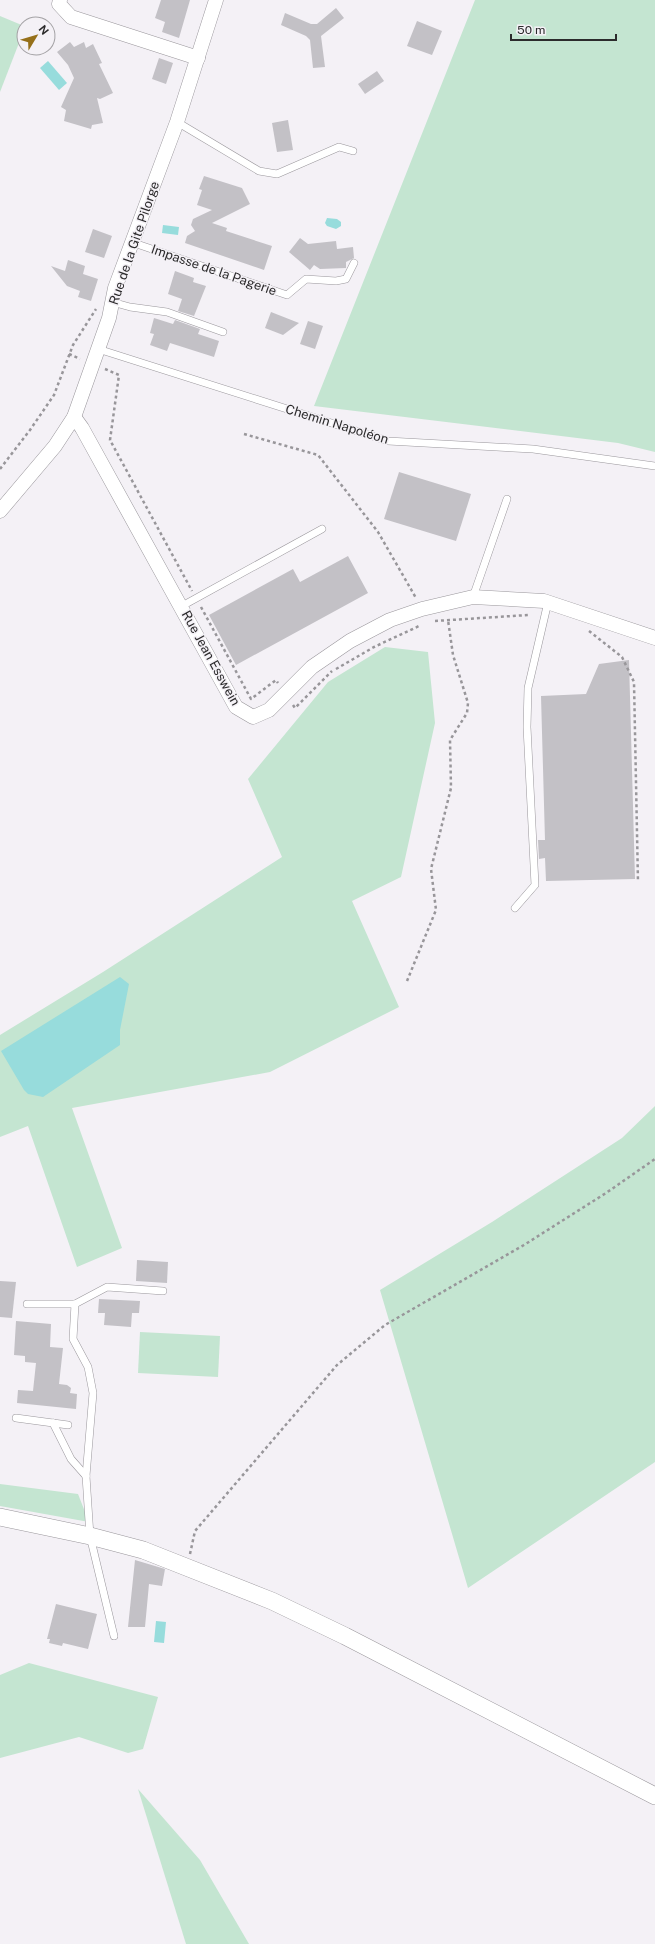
<svg xmlns="http://www.w3.org/2000/svg" width="655" height="1944" font-family="'Public Sans',sans-serif">
	<style>
		.green { fill: #c4e5d1 }
		.water { fill: #97dcdc }
		.building { fill: #c3c1c6 }
		.lines { fill: none; stroke-linecap: round; stroke-linejoin: round }
		.service-casing { stroke: #9a979c; stroke-width: 8 }
		.minor-casing { stroke: #9a979c; stroke-width: 15 }
		.tertiary-casing { stroke: #9a979c; stroke-width: 18 }
		.path { stroke: #98969a; stroke-width: 2.5; stroke-dasharray: 3 3; stroke-linecap: butt }
		.service { stroke: #fff; stroke-width: 7 }
		.minor { stroke: #fff; stroke-width: 14 }
		.tertiary { stroke: #fff; stroke-width: 17 }
		.labels { text-anchor: middle; dominant-baseline: central; stroke-width: 3; stroke-linejoin: round; paint-order: stroke }
		.street-label { font-size: 13px; fill: #2c2b2c; stroke: #f4f1f6 }
	</style>
	<rect width="100%" height="100%" fill="#f4f1f6"/>
	<g class="green">
		<path d="M 475,0 L 655,0 L 655,452 L 618,443 L 314,406 Z"/>
		<path d="M 0,16 L 24,26 L 24,30 L 0,92 Z"/>
		<path d="M 385,647 L 428,652 L 435,723 L 401,877 L 352,901 L 399,1007 L 270,1072 L 72,1108 L 122,1248 L 77,1267 L 28,1126 L 0,1137 L 0,1035 L 103,972 L 282,857 L 248,779 L 328,682 Z"/>
		<path d="M 655,1106 L 655,1462 L 468,1588 L 380,1290 L 492,1222 L 622,1138 Z"/>
		<path d="M 140,1332 L 220,1336 L 218,1377 L 138,1373 Z"/>
		<path d="M 0,1484 L 78,1494 L 89,1522 L 0,1506 Z"/>
		<path d="M 29,1663 L 158,1697 L 143,1749 L 128,1753 L 79,1737 L 0,1758 L 0,1675 Z"/>
		<path d="M 138,1789 L 200,1860 L 249,1944 L 186,1944 Z"/>
	</g>
	<g class="water">
		<path d="M 48,61 L 67,83 L 59,90 L 40,68 Z"/>
		<path d="M 327,218 L 337,219 L 341,222 L 341,226 L 336,229 L 327,226 L 325,223 Z"/>
		<path d="M 163,225 L 179,227 L 178,235 L 162,233 Z"/>
		<path d="M 120,977 L 129,984 L 120,1030 L 120,1045 L 43,1097 L 28,1094 L 24,1090 L 1,1051 Z"/>
		<path d="M 156,1621 L 166,1622 L 164,1643 L 154,1642 Z"/>
	</g>
	<g class="building">
		<path d="M 161,0 L 190,0 L 179,38 L 162,32 L 165,22 L 155,18 Z"/>
		<path d="M 336,8 L 344,18 L 321,36 L 325,67 L 313,68 L 310,40 L 306,36 L 281,25 L 285,13 L 311,24 L 317,24 Z"/>
		<path d="M 417,21 L 442,31 L 432,55 L 407,46 Z"/>
		<path d="M 70,42 L 74,47 L 84,42 L 86,48 L 93,44 L 102,63 L 99,64 L 113,93 L 100,99 L 97,98 L 103,123 L 92,125 L 91,129 L 64,121 L 66,110 L 61,107 L 74,78 L 68,65 L 57,52 Z"/>
		<path d="M 159,58 L 173,63 L 166,84 L 152,79 Z"/>
		<path d="M 377,71 L 384,81 L 365,94 L 358,84 Z"/>
		<path d="M 288,120 L 293,150 L 277,152 L 272,123 Z"/>
		<path d="M 204,176 L 242,188 L 250,204 L 212,223 L 227,228 L 226,231 L 272,246 L 264,270 L 185,243 L 187,236 L 195,231 L 191,225 L 193,219 L 212,210 L 197,205 L 202,190 L 199,189 Z"/>
		<path d="M 93,229 L 112,236 L 104,258 L 85,252 Z"/>
		<path d="M 300,238 L 308,244 L 336,241 L 337,249 L 353,247 L 354,258 L 346,262 L 346,268 L 320,269 L 314,265 L 310,270 L 289,252 Z"/>
		<path d="M 68,260 L 85,266 L 83,274 L 98,279 L 91,301 L 78,297 L 80,291 L 67,286 L 51,266 L 65,271 Z"/>
		<path d="M 175,271 L 194,278 L 193,282 L 206,286 L 194,316 L 178,311 L 182,299 L 168,294 Z"/>
		<path d="M 271,312 L 299,323 L 283,335 L 265,328 Z"/>
		<path d="M 154,318 L 173,324 L 175,320 L 200,329 L 198,334 L 219,341 L 214,357 L 170,343 L 167,351 L 150,345 L 154,334 L 150,333 Z"/>
		<path d="M 308,321 L 323,326 L 315,349 L 300,344 Z"/>
		<path d="M 399,472 L 471,494 L 456,541 L 384,519 Z"/>
		<path d="M 348,556 L 368,593 L 236,665 L 209,615 L 293,569 L 300,582 Z"/>
		<path d="M 629,660 L 635,879 L 546,881 L 545,858 L 539,859 L 538,840 L 545,840 L 541,696 L 586,694 L 599,664 Z"/>
		<path d="M 137,1260 L 168,1262 L 167,1283 L 136,1281 Z"/>
		<path d="M 0,1281 L 16,1282 L 12,1318 L 0,1317 Z"/>
		<path d="M 99,1299 L 140,1301 L 139,1313 L 132,1313 L 131,1327 L 104,1325 L 105,1313 L 98,1313 Z"/>
		<path d="M 16,1321 L 51,1324 L 50,1347 L 63,1348 L 59,1384 L 67,1385 L 71,1388 L 70,1393 L 77,1394 L 76,1409 L 17,1403 L 18,1390 L 33,1391 L 36,1363 L 25,1362 L 25,1356 L 14,1355 Z"/>
		<path d="M 135,1560 L 165,1569 L 162,1586 L 149,1584 L 145,1627 L 128,1627 Z"/>
		<path d="M 56,1604 L 97,1614 L 88,1649 L 63,1643 L 62,1646 L 49,1643 L 50,1639 L 47,1639 Z"/>
	</g>
	<g class="lines">
		<g class="service-casing">
			<g id="service">
				<path d="M 177,122 L 259,171 L 277,174 L 339,147 L 353,151"/>
				<path d="M 131,242 L 287,295 L 306,279 L 336,281 L 346,279 L 354,263"/>
				<path d="M 112,302 L 130,307 L 167,312 L 223,332"/>
				<path d="M 98,349 L 388,441 L 533,449 L 655,466"/>
				<path d="M 473,597 L 507,499"/>
				<path d="M 182,606 L 322,529"/>
				<path d="M 515,908 L 535,885 L 527,727 L 528,688 L 548,602"/>
				<path d="M 27,1304 L 75,1304 L 107,1287 L 163,1291"/>
				<path d="M 75,1304 L 73,1339 L 88,1367 L 93,1393 L 86,1476 L 90,1536 L 114,1636"/>
				<path d="M 16,1418 L 68,1425"/>
				<path d="M 53,1423 L 71,1459 L 86,1476"/>
			</g>
		</g>
		<g class="minor-casing">
			<g id="minor">
				<path d="M 60,0 L 59,4 L 71,17 L 198,58"/>
				<path d="M 74,417 L 82,428 L 236,707 L 253,717 L 269,710 L 312,667 L 350,641 L 390,620 L 422,609 L 473,597 L 544,601 L 655,638"/>
				<path d="M 0,511 L 55,446 L 74,417 L 109,318 L 115,288 L 177,122 L 216,0"/>
			</g>
		</g>
		<g class="tertiary-casing">
			<path id="tertiary" d="M 0,1517 L 90,1536 L 143,1550 L 272,1601 L 345,1636 L 655,1796"/>
		</g>
		<g class="path">
			<path d="M 69,354 L 80,359"/>
			<path d="M 105,369 L 119,375 L 110,440 L 192,591"/>
			<path d="M 244,434 L 318,455 L 378,532 L 416,598"/>
			<path d="M 0,469 L 30,430 L 54,395 L 73,345 L 96,309"/>
			<path d="M 201,607 L 251,699 L 276,680 L 278,683"/>
			<path d="M 435,621 L 528,615"/>
			<path d="M 589,631 L 622,657 L 634,682 L 638,882"/>
			<path d="M 336,669 L 374,647 L 419,626"/>
			<path d="M 293,705 L 295,708 L 332,671"/>
			<path d="M 407,981 L 436,910 L 431,869 L 451,788 L 450,740 L 467,713 L 468,703 L 453,655 L 448,620"/>
			<path d="M 190,1554 L 195,1531 L 337,1365 L 385,1325 L 524,1245 L 606,1193 L 655,1159"/>
		</g>
		<use href="#service" class="service"/>
		<use href="#minor" class="minor"/>
		<use href="#tertiary" class="tertiary"/>
	</g>
	<g class="labels">
		<g class="street-label">
			<text transform="translate(134 243) rotate(-71)">Rue de la Gite Pilorge</text>
			<text transform="translate(214 270) rotate(19)">Impasse de la Pagerie</text>
			<text transform="translate(337 424) rotate(17)">Chemin Napoléon</text>
			<text transform="translate(211 658) rotate(61)">Rue Jean Esswein</text>
		</g>
	</g>
	<g transform="translate(36 36) rotate(52)"><circle r="19" fill="#f4f1f6" stroke="#a4a2a5"/>
	<path d="M0-3L7 15L0 10L-7 15Z" fill="#96701a"/>
	<text y="-6" font-size="11" font-weight="bold" text-anchor="middle" fill="#2c2b2c">N</text>
	</g>
	<path d="M511 34v6h105v-6" fill="none" stroke="#2c2b2c" stroke-width="2"/>
	<text x="517" y="34" font-size="12" fill="#2c2b2c" stroke="#f4f1f6" stroke-width="3" paint-order="stroke">50 m</text>
</svg>
